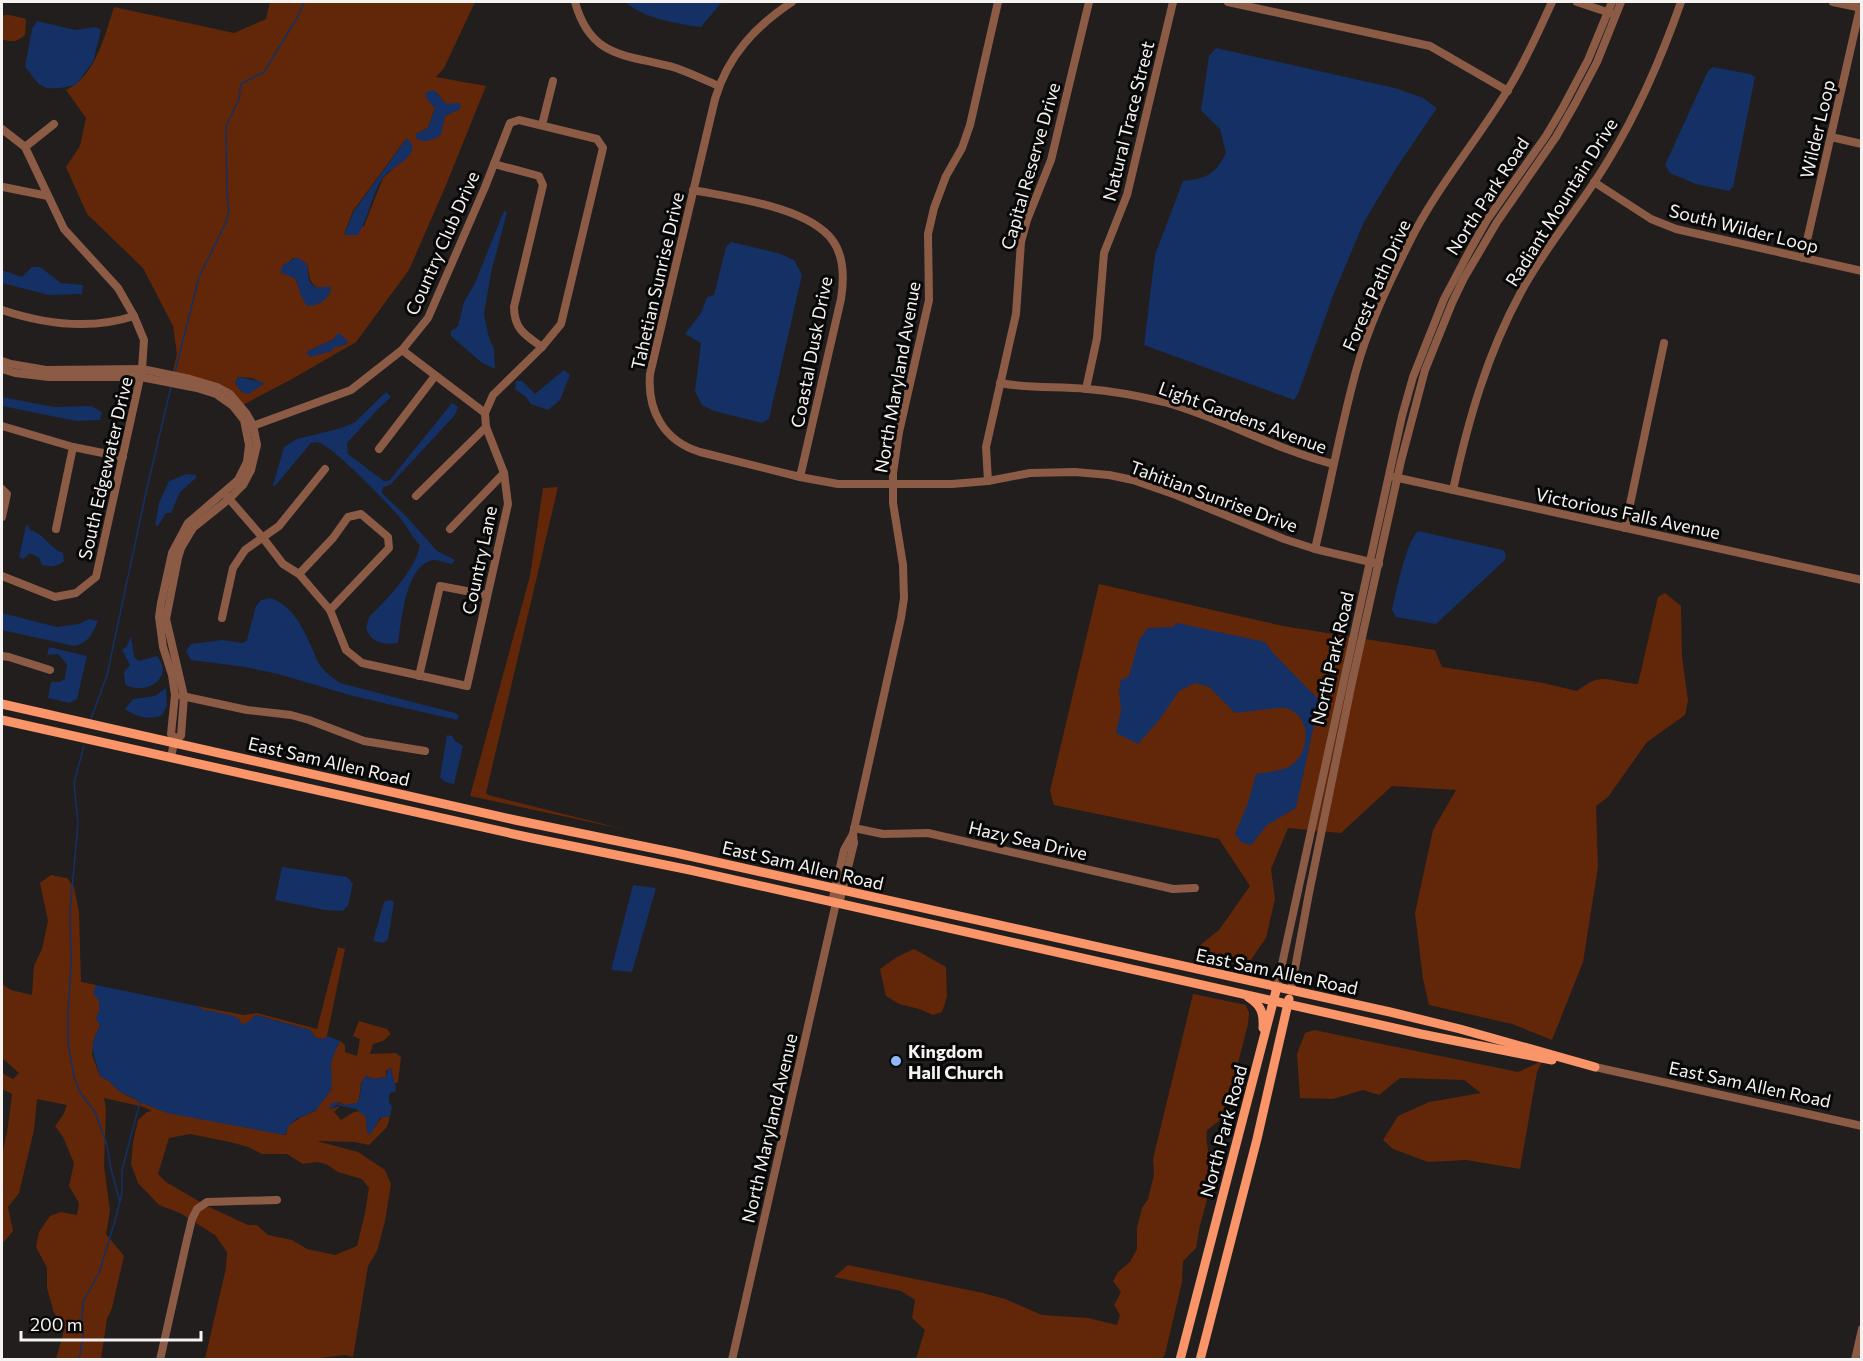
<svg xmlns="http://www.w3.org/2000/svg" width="1863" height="1361" font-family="Commissioner,sans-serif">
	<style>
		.green { fill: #622708; fill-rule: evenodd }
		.water { fill: #143064 }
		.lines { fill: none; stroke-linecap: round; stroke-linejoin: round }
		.stream { stroke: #143064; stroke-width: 1.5 }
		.minor { stroke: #8b5b46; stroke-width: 8 }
		.major { stroke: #f99569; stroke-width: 9 }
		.poi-dot { fill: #91b8fd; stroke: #090808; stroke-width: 2 }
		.labels { text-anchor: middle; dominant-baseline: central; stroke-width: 6; stroke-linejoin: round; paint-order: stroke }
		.street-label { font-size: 18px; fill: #f5f3f2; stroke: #090808 }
		.poi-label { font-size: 18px; font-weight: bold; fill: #f5f3f2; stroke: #090808; text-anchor: start }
	</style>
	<rect width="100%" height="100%" fill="#211e1d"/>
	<g class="green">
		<path d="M 270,2 L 475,2 L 444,68 L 436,77 L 486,86 L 446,185 L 409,270 L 356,342 L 292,379 L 239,407 L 171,380 L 177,354 L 173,326 L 143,268 L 87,214 L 66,167 L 80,146 L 86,118 L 66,90 C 95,77 105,35 114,7 L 234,33 L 266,19 ZM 437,93 L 446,104 L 460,109 L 445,116 L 440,135 L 416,134 L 428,128 L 435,108 L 428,100 ZM 406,139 L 396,166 L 383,178 L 364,226 L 344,234 L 353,211 ZM 293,258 L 307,264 C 311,284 309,285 330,293 L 321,302 L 301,296 C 299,283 292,274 289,262 ZM 334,339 L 346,344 L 306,352 ZM 238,377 L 252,378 L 260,382 L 248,394 L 242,392 L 235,383 Z"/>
		<path d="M 4,15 L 10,15 L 26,19 L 25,35 C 17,42 12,43 2,39 L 2,18 Z"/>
		<path d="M 558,487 L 486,793 L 488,795 L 627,830 L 470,796 L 530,576 L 543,488 Z"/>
		<path d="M 1099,584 L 1283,626 L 1435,650 L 1442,667 L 1543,683 L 1577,691 C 1604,670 1609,683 1638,684 L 1658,597 L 1665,593 L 1681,606 L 1682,657 L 1688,700 L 1685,715 L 1647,742 L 1608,797 L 1596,806 L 1598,867 L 1583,962 L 1552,1040 L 1512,1024 L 1429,1005 L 1423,979 L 1415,913 L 1433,830 L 1456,790 L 1392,786 L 1341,833 L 1288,828 L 1271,869 L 1275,899 L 1266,938 L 1246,967 L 1206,957 L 1199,946 L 1219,930 L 1250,886 L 1219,839 L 1054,805 L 1050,791 Z"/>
		<path d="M 51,875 L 67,878 L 74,887 L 79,912 L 81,982 L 96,985 L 99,1001 L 100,1025 L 94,1039 L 92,1055 L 100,1076 L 109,1081 L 119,1091 L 140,1102 L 166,1112 L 286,1135 L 288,1126 L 301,1117 L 315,1111 L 331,1089 L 331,1063 L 335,1050 L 340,1041 L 345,1045 L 345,1052 L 357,1056 L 360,1039 L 353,1036 L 359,1021 L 387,1029 L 391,1034 L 383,1041 L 373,1044 L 370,1054 L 396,1053 L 401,1057 L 398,1082 L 394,1084 L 391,1068 L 386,1071 L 386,1077 L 374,1079 L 366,1076 L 361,1083 L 359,1100 L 357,1103 L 345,1105 L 338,1102 L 331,1109 L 340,1106 L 334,1112 L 341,1120 L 354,1112 L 360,1111 L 366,1117 L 367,1132 L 372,1130 L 382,1117 L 390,1116 L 387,1127 L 369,1145 L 355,1142 L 317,1141 L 358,1152 L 385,1170 L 391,1184 L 385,1221 L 377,1251 L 368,1266 L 353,1357 L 345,1355 L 305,1360 L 205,1359 L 226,1268 L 227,1252 L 215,1235 L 180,1213 L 159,1205 L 138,1183 L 131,1164 L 133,1142 L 138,1120 L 147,1112 L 152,1111 L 144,1107 L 104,1098 L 106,1109 L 104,1166 L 110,1211 L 106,1234 L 124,1256 L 112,1308 L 107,1319 L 101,1359 L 56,1359 L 65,1327 L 54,1313 L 47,1288 L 47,1268 L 36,1247 L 39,1232 L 50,1216 L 61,1212 L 77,1215 L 79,1203 L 69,1186 L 74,1163 L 63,1137 L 55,1126 L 63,1115 L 67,1105 L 37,1099 L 34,1130 L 19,1193 L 8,1207 L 13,1231 L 2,1244 L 2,1155 L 8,1127 L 12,1094 L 2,1089 L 2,1073 L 13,1079 L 19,1073 L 2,1058 L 2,984 L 11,990 L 32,995 L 34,966 L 42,949 L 48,921 L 40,883 ZM 190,1134 L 230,1142 L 248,1147 L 262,1154 L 287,1154 L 303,1164 L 317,1162 L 326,1164 L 338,1172 L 362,1179 L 369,1188 L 365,1213 L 357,1246 L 335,1255 L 307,1249 L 292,1240 L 268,1235 L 257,1225 L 248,1225 L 207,1206 L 166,1182 L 158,1174 L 169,1138 Z"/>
		<path d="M 338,947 L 345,949 L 327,1036 L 324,1039 L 316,1038 L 310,1030 L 256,1015 L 245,1025 L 241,1024 L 239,1020 L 203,1010 L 197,1006 L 244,1015 L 257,1013 L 317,1029 Z"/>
		<path d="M 914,949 L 946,967 L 947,997 L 942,1012 L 933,1015 L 919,1009 L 899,1004 L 886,996 L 880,969 L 897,957 Z"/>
		<path d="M 1193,994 L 1246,1005 L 1249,1013 L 1248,1024 L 1226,1110 L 1218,1122 L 1207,1130 C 1205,1147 1210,1160 1219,1175 L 1211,1185 L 1200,1225 L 1196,1248 L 1183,1261 L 1182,1282 L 1165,1354 L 1162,1359 L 916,1359 L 925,1330 L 912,1318 L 915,1300 L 901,1291 L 834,1277 L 848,1265 L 983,1293 L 1005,1299 L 1042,1315 L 1088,1318 L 1117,1325 L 1120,1315 L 1114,1305 L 1121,1292 L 1113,1281 L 1118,1272 L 1130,1262 L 1137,1249 L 1137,1228 L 1142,1208 L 1148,1199 L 1154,1175 L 1153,1159 Z"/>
		<path d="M 1314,1030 L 1518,1072 L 1542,1061 L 1537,1072 L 1520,1169 L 1466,1160 L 1428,1162 L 1393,1149 L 1383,1140 L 1398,1116 L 1429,1102 L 1481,1093 L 1464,1080 L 1400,1078 L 1379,1095 L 1363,1090 L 1333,1099 L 1300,1098 L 1297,1054 L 1305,1033 Z"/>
	</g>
	<g class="water">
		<path d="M 626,2 L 722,2 L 701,27 C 680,25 640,17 626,2 Z"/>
		<path d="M 37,21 L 75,30 L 96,27 L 101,30 L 93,62 L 76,85 C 64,87 47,93 37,82 C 33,78 30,72 25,67 L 32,29 Z"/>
		<path d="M 1216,48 L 1395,88 L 1423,98 L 1437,108 L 1395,170 L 1364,222 L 1334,293 L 1298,394 L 1294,400 L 1144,345 L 1155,255 L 1183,181 C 1207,179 1215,174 1226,153 L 1220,129 L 1201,110 L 1209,56 Z"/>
		<path d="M 1713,67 L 1750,74 L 1755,77 L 1733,187 L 1729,191 L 1696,184 L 1670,173 L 1665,165 L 1708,71 Z"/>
		<path d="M 434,90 L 446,104 L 459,103 L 461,106 L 460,109 L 445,116 L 441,135 C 433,140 424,144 416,138 L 416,134 L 428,128 L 435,108 C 431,103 424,99 426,92 Z"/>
		<path d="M 407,138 C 426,155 390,166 382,179 C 371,196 369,217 358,235 L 344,235 L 354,211 Z"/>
		<path d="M 504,211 L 507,212 L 491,273 L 484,314 L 489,338 L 494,349 L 495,369 L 481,362 L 451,336 L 451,331 L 458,326 L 464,302 L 475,283 Z"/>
		<path d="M 731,242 L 778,253 L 794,260 L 802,275 L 769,419 L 762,423 L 714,411 L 702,405 L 695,391 L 701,343 L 685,334 L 701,313 L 707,297 L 714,295 L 726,247 Z"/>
		<path d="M 297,257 L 307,264 C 308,270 307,284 316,287 C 319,288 327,286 331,287 C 330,299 319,306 307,306 L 301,296 L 296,279 L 280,272 L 283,265 Z"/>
		<path d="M 32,267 L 40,267 L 61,283 L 83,285 L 82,294 L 49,295 L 2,283 L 2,270 L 22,277 Z"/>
		<path d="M 336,334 L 341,334 L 348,342 L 347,344 L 333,348 L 332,351 L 310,357 L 306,352 L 334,339 Z"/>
		<path d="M 564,370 L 570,375 L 560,400 L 548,410 L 531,404 L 526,397 L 515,389 L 516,381 L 522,381 L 535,394 Z"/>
		<path d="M 238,377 L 263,382 L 264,384 L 248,394 L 242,392 L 235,383 Z"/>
		<path d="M 386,392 L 391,397 L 380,407 L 347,443 L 348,454 L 384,481 L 389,481 L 452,403 L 458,407 L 455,415 L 390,485 L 383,487 L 382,493 L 406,516 L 437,551 L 455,560 L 452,564 C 447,563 439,560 434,560 C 405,564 402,621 398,643 C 383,645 371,643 366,628 L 369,617 C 387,600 416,569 420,545 C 412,537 408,528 401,519 C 390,505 334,448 320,443 C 316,442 314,442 311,443 L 274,487 L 273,485 L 284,447 L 297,439 L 338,429 L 354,423 Z"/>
		<path d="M 2,397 L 54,407 L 91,406 L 102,412 L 100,420 L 76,421 L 2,406 Z"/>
		<path d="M 187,474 L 196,475 L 196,478 L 180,492 L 171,513 L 166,513 L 158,526 L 155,525 L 159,503 L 169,481 Z"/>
		<path d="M 28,525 L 30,530 C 46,535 48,547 63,553 L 64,561 C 56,567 51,567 42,565 L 39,558 L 30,553 L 23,559 L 19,557 L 26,526 Z"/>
		<path d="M 1418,531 L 1503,550 L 1506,554 L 1505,560 L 1436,624 L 1396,617 L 1392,610 C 1396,593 1406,542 1418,531 Z"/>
		<path d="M 270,598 C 292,605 302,626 311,646 C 314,652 316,659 319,664 C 324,672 332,677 340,683 L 455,713 L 459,716 L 457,720 L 353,696 L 278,674 L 245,667 L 191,660 L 186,651 L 191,644 L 222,640 L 243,643 L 247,640 L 256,606 L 261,600 Z"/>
		<path d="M 2,613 L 57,627 L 79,624 L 89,619 L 98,621 C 92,635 89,642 74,646 L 2,630 Z"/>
		<path d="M 1177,623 L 1265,642 L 1273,653 L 1318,699 L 1319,702 L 1296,808 L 1267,825 L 1251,845 L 1241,842 L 1235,834 L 1248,803 L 1256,774 C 1267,772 1283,771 1292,765 C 1310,752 1312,715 1286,708 C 1281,707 1245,712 1235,713 L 1209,687 L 1195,683 L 1179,691 L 1160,719 L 1138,744 L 1116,733 L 1121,711 L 1119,689 L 1121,680 L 1129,676 L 1139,640 L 1148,628 L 1173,627 Z"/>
		<path d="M 131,636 L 134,657 L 139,661 L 157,656 C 176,678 144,697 125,684 L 124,672 L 130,665 L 122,650 L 127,646 Z"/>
		<path d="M 49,647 L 87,656 L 77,699 L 70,703 L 48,698 L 51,682 L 59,682 L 65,679 L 67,664 L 58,654 L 47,655 Z"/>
		<path d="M 166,688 L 167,706 L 161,716 C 147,720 137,717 125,709 L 133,699 L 155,696 Z"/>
		<path d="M 447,735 L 452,736 L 455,741 L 463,746 L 454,784 L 445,782 L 440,777 Z"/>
		<path d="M 282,867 L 347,877 L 353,884 L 348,905 L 343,911 L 325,910 L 275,900 Z"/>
		<path d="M 633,885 L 656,888 L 632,972 L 611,970 Z"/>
		<path d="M 390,900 L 394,902 L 388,939 L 384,943 L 373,941 L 384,902 Z"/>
		<path d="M 96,985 L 197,1006 L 203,1010 L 207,1010 L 234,1016 L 238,1018 L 241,1023 L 245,1024 L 256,1015 L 310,1030 L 316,1038 L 324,1039 L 327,1036 L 340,1041 C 337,1049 333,1054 331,1063 C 330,1071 333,1080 331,1088 C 329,1097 321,1100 318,1108 C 304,1119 292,1114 285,1135 L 167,1113 L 140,1102 L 119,1091 L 109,1081 L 100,1076 C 94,1051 87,1052 100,1025 L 96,1019 L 97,1015 L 99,1012 L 99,1001 L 93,993 Z"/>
		<path d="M 388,1069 L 391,1069 L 396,1088 L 395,1092 L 391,1092 L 389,1096 L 389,1102 L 392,1106 L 390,1116 L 380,1118 L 370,1135 L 367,1132 L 366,1117 L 356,1109 L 337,1105 L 331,1109 L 329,1108 L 331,1104 L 335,1102 L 345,1105 L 357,1103 C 363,1095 358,1083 366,1076 L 374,1079 L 386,1077 Z"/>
	</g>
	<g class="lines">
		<g class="stream">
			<path d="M 175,372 L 199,277 L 226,222 L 229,211 L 227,194 L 226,126 L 239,99 L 241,84 L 264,72 L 297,18 L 304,2"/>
			<path d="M 91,719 L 107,675 L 147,488 L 171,387"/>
			<path d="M 84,746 L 74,783 L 78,824 L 70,910 L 71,964 L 68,1013 L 68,1043 L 74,1077 L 80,1092 L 95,1112 L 107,1145 L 111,1169 L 120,1202"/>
			<path d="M 79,1360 L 83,1336 L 82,1318 L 83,1302 L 99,1273 L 115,1221 L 122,1193 L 122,1170 L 140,1102"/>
		</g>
		<g class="minor">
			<path d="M 575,2 C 591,60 628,54 676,68 C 690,73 705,80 719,86"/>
			<path d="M 792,2 C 756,26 728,55 715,99 L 650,374 C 647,411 664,441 700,452 L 800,477 L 838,484 L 952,484 L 988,481 L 1030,473 L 1075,472 L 1109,475 L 1133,480 L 1176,495 L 1284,539 L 1315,549 L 1379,564"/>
			<path d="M 1228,2 L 1430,46 L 1508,91"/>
			<path d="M 1577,2 L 1613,14"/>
			<path d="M 1833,2 L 1862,8"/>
			<path d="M 542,125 L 553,81"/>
			<path d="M 2,129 L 25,147 L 64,229 L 118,288 L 134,316 L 144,340 L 142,369 L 96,577 L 76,593 L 55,597 L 2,576"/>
			<path d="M 1831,137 L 1862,144"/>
			<path d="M 25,147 L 54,124"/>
			<path d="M 494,164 L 539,176 L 543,185 L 514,307 C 514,329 525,335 542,347"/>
			<path d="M 1594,182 L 1651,219 L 1676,229 L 1862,271"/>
			<path d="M 3,187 L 48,196"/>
			<path d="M 693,190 C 733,198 809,207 833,241 C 845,258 844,280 841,299 L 800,477"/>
			<path d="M 1803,258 L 1860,8"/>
			<path d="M 2,310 C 44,324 91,330 134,316"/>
			<path d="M 402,350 L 485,413"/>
			<path d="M 2,361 L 11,364 L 46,370 L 142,369 L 190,379 L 217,387 L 230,394 L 246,413 L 253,425 L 257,445 L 251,470 L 243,485 L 229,499 L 193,528 L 181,548 L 178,558 L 166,619 L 184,696 L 181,736 L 175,738"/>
			<path d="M 2,369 L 15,373 L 49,377 L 141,377 L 197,388 L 216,394 L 233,406 L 244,420 L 249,445 L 247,462 L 238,480 L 188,523 L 172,553 L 161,603 L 159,617 L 163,647 L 172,675 L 175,695 L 171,734 L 175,738 L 171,757"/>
			<path d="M 1000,383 C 1031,389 1057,386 1087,389 C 1113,391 1139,396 1164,402 C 1222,418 1274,449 1333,464"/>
			<path d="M 1086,389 L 1097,338 L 1104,253 L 1127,195 L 1173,2"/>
			<path d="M 2,426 L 73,447 L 123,457"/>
			<path d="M 379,449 L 435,376"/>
			<path d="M 1394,477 L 1862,580"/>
			<path d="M 988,481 L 986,447 L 1016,314 L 1021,242 L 1027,220 L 1051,160 L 1089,2"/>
			<path d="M 2,489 L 7,494 L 2,517"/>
			<path d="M 1453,490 C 1468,421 1487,354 1521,292 C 1546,245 1582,205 1609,159 C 1639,110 1662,56 1681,2"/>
			<path d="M 224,493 L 263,538 L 283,564 L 299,574 L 330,610 L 346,650 L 362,663 L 467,686 L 508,504 L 504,473 L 486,427 L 485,413 L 493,395 L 542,347 L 561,324 L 603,148 L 597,139 L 519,120 L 510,123 L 485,187 L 428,318 L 402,350 L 351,390 L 247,428"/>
			<path d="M 416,496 L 486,427"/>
			<path d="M 1625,528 L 1664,343"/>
			<path d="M 56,529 L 73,447"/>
			<path d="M 450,529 L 504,473"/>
			<path d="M 1315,549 C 1329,490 1340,430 1356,371 C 1368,326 1389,283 1410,241 C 1437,187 1476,142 1507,91 C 1525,63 1538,32 1552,2"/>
			<path d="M 299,574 L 333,538 L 348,517 L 361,514 L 388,537 L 389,548 L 330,610"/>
			<path d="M 222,618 L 233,568 L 245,550 L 279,526 L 325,469"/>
			<path d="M 2,656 L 9,657 L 50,670"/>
			<path d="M 419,676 L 440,586 L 487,595"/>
			<path d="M 182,696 L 247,710 L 291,715 L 309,720 L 364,741 L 425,751"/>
			<path d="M 854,828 L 883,834 L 928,833 L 1173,889 L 1195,888"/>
			<path d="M 832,902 L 844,850 L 853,834 L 901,618 L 904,598 L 903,565 L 893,503 L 893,473 L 899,432 L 929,300 L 928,234 L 934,208 L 946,176 L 962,148 L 970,125 L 998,2"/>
			<path d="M 839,904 L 854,843 L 853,834"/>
			<path d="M 1277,987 L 1370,561 L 1402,416 L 1413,377 L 1444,299 L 1470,250 L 1487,220 L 1546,136 L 1562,109 L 1588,60 L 1612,2"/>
			<path d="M 1291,990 L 1309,893 L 1351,687 L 1401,461 L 1425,370 L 1452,303 L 1464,278 L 1497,222 L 1556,137 L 1576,102 L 1597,62 L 1621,2"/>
			<path d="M 1595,1067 L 1862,1126"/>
			<path d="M 160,1360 L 186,1244 L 192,1219 L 197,1209 L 207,1202 L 277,1200"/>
			<path d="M 732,1360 L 836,903"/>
			<path d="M 1855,1360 L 1862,1329"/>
		</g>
		<g class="major">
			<path d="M 2,704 L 515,820 L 676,853 L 1390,1012 L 1460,1029 L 1595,1067"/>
			<path d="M 2,720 L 527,837 L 690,870 L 1421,1034 L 1552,1060"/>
			<path d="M 1248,997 C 1261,1005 1264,1013 1263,1028"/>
			<path d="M 1180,1360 L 1277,987"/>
			<path d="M 1200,1360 L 1257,1139 L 1289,999"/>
		</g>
	</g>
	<circle class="poi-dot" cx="896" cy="1061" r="6"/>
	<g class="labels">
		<g class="street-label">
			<text transform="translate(1128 121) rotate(-76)">Natural Trace Street</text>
			<text transform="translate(1817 129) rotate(-77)">Wilder Loop</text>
			<text transform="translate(1030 166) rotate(-74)">Capital Reserve Drive</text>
			<text transform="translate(1487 196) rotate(-57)">North Park Road</text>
			<text transform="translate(1561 202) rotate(-58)">Radiant Mountain Drive</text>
			<text transform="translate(1744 228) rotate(14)">South Wilder Loop</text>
			<text transform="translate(442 243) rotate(-66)">Country Club Drive</text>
			<text transform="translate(657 281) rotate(-77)">Tahetian Sunrise Drive</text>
			<text transform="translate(1376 285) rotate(-66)">Forest Path Drive</text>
			<text transform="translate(811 352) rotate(-79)">Coastal Dusk Drive</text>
			<text transform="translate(897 377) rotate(-80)">North Maryland Avenue</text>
			<text transform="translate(1243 417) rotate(20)">Light Gardens Avenue</text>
			<text transform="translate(105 468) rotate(-77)">South Edgewater Drive</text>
			<text transform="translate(1214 496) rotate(20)">Tahitian Sunrise Drive</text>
			<text transform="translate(1628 513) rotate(12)">Victorious Falls Avenue</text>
			<text transform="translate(479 560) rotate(-78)">Country Lane</text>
			<text transform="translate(1332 658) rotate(-77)">North Park Road</text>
			<text transform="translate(329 761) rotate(13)">East Sam Allen Road</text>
			<text transform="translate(1028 840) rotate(13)">Hazy Sea Drive</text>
			<text transform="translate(803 865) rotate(13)">East Sam Allen Road</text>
			<text transform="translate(1277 971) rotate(12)">East Sam Allen Road</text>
			<text transform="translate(1750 1084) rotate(12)">East Sam Allen Road</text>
			<text transform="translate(769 1128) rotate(-77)">North Maryland Avenue</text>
			<text transform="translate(1223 1131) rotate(-75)">North Park Road</text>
		</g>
		<g class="poi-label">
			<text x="908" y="1051">Kingdom<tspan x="908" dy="21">Hall Church</tspan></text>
		</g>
	</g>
	<rect width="1863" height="1361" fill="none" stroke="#f5f3f2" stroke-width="6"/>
	<path d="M21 1331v9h180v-9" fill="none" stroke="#f5f3f2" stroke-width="3"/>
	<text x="30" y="1331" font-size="18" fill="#f5f3f2" stroke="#090808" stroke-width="4.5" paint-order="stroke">200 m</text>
</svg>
